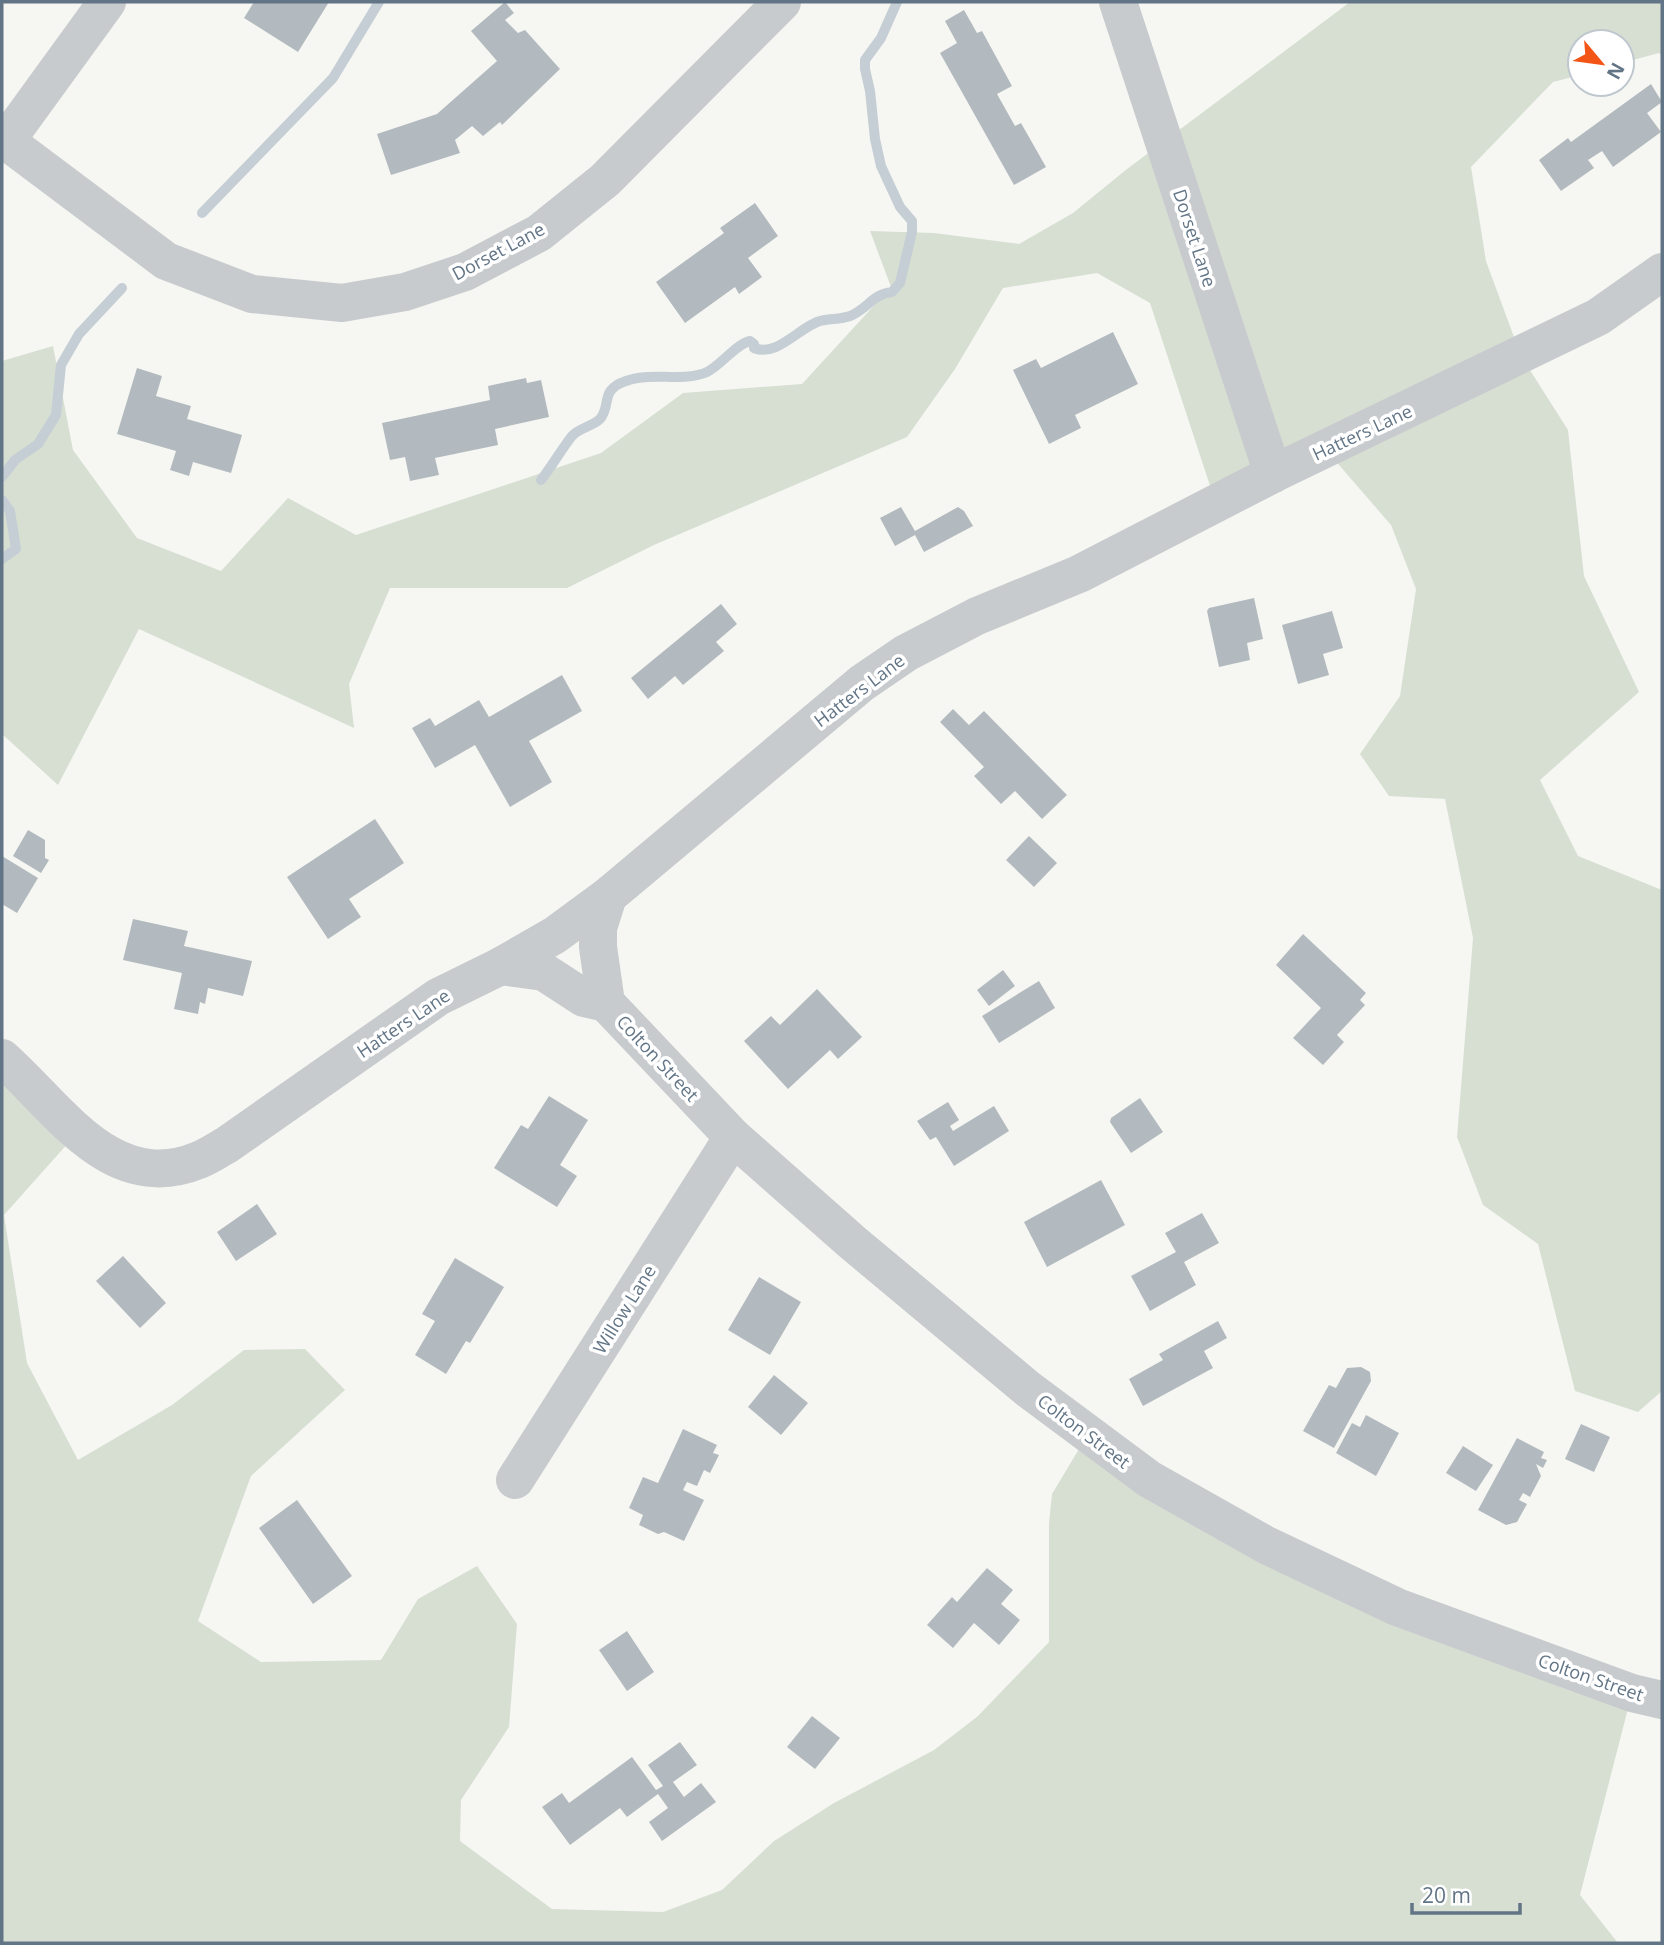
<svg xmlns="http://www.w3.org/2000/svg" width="1664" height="1945" font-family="'Open Sans',sans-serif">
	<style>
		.green { fill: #d7dfd3 }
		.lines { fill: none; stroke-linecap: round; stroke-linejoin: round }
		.stream { stroke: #c5ced4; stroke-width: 10 }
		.building { fill: #b3babf }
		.minor { stroke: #c8cbce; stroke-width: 38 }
		.labels { text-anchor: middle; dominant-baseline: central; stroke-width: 7; stroke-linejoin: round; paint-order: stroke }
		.street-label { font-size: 18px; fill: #627586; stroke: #fff }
	</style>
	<rect width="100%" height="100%" fill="#f6f7f2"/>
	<g class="green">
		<path d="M 1350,2 L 1662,2 L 1662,55 L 1659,53 L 1622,63 L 1622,42 L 1580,42 L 1580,75 L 1553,82 L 1471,167 L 1486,261 L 1521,356 L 1568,430 L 1584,576 L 1639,692 L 1540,780 L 1578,856 L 1662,890 L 1662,1391 L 1638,1412 L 1575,1391 L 1538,1244 L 1483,1205 L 1457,1137 L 1473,938 L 1445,799 L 1389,796 L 1360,754 L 1400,696 L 1416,589 L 1391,525 L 1326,450 L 1216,504 L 1150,303 L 1097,273 L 1003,288 L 955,369 L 907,437 L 654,545 L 567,588 L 390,588 L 349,684 L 354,728 L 139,629 L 58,785 L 2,734 L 2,361 L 53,346 L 73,450 L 137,538 L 221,571 L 288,498 L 356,535 L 601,453 L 683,393 L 802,384 L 891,287 L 870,231 L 934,233 L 1019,244 L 1073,213 L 1127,169 Z"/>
		<path d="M 2,1058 L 78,1132 L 4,1215 L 27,1363 L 78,1460 L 172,1405 L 244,1350 L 305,1349 L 345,1390 L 251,1476 L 198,1621 L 261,1662 L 381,1660 L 418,1599 L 477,1566 L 517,1624 L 509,1727 L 461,1800 L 460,1841 L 552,1909 L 663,1912 L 722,1890 L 774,1841 L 834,1803 L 934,1750 L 978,1716 L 1049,1642 L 1049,1523 L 1052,1494 L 1088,1434 L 1149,1479 L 1632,1693 L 1580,1895 L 1618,1943 L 2,1943 Z"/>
	</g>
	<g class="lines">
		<g class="stream">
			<path d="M 202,213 L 333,78 L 379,2"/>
			<path d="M 2,477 L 15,460 L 38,444 L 56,415 L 61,365 L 79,334 L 122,288"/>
			<path d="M 541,480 C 552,466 561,450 572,436 C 579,428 593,426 600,419 C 612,405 599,390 626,381 C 649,372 685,382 707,372 C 721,365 736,344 750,341 L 754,344 L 754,348 C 776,357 797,330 817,322 C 827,318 839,320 850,316 C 868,309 872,294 892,292 L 900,283 L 912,232 L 912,221 L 900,207 L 881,166 L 875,139 L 870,91 L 865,69 L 865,60 L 881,38 L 897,2"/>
			<path d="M 2,500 L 10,511 L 16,549 L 2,559"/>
		</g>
	</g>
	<g class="building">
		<path d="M 254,2 L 329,2 L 298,52 L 244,18 Z"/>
		<path d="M 505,2 L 514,13 L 505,20 L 518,33 L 525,30 L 560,69 L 502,125 L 500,122 L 483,136 L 472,126 L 455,140 L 460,153 L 391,175 L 377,134 L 437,114 L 497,61 L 471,31 Z"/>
		<path d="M 964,10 L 977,33 L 982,31 L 1012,86 L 997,94 L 1015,126 L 1021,123 L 1046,167 L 1014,185 L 940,53 L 957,43 L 945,21 Z"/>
		<path d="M 1651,84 L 1662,102 L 1647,113 L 1661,132 L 1613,167 L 1602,151 L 1588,160 L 1594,168 L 1561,191 L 1539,160 L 1568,138 L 1571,142 Z"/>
		<path d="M 755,203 L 778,236 L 748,258 L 762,277 L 739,294 L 735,287 L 685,323 L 656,282 L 724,233 L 720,228 Z"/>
		<path d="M 1113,332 L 1138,384 L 1075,415 L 1081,428 L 1049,444 L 1013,370 L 1036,359 L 1041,368 Z"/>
		<path d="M 137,368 L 162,376 L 156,396 L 191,406 L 187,419 L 242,435 L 231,473 L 193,462 L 189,476 L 170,470 L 176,451 L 117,434 Z"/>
		<path d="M 526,378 L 527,383 L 541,380 L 549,417 L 495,429 L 498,445 L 435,458 L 439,475 L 410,481 L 405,457 L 390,460 L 382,423 L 490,400 L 488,386 Z"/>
		<path d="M 901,507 L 915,531 L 958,507 L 964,511 L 973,526 L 924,552 L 915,535 L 895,546 L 880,518 Z"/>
		<path d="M 1254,598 L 1263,639 L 1247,643 L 1250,660 L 1219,667 L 1207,611 L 1209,608 Z"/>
		<path d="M 721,604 L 737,624 L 716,642 L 724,651 L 683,685 L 675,676 L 648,699 L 631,678 Z"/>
		<path d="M 1332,611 L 1343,648 L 1323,654 L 1329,675 L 1298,684 L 1282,625 Z"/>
		<path d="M 562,675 L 582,711 L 529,741 L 552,782 L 510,807 L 475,745 L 435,768 L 412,728 L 430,718 L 435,726 L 479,700 L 489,717 Z"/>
		<path d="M 953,709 L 969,725 L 984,711 L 1067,795 L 1042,819 L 1015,791 L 1001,804 L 974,776 L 984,767 L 940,722 Z"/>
		<path d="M 375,819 L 404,863 L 349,899 L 361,917 L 328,939 L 287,877 Z"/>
		<path d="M 28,830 L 45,840 L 45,858 L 49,860 L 41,873 L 13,856 Z"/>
		<path d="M 1029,836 L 1057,863 L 1034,887 L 1006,860 Z"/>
		<path d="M 2,856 L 38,878 L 17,913 L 2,904 Z"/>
		<path d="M 133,919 L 188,931 L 184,946 L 252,961 L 243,996 L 208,988 L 205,1004 L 200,1002 L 198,1014 L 174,1009 L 182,973 L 123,960 Z"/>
		<path d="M 1303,934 L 1366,993 L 1360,1000 L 1365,1005 L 1337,1035 L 1344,1042 L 1323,1065 L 1293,1038 L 1321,1008 L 1276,965 Z"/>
		<path d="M 1003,970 L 1015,986 L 989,1006 L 977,990 Z"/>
		<path d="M 1039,981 L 1055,1008 L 999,1043 L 982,1016 Z"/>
		<path d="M 817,989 L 862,1037 L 838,1059 L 830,1050 L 788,1089 L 744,1041 L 771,1016 L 780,1025 Z"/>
		<path d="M 549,1096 L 588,1120 L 560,1165 L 577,1176 L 557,1207 L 494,1168 L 521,1125 L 528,1129 Z"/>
		<path d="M 1140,1098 L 1163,1132 L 1131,1153 L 1110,1122 L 1111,1118 Z"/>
		<path d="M 948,1102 L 959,1120 L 950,1126 L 953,1131 L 994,1106 L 1009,1131 L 954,1166 L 936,1137 L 930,1140 L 917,1121 Z"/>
		<path d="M 1101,1180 L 1125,1225 L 1047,1267 L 1024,1222 Z"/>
		<path d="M 257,1204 L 277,1234 L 236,1261 L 217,1232 Z"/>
		<path d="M 1202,1213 L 1219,1243 L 1184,1262 L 1196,1285 L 1150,1311 L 1131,1276 L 1176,1252 L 1165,1233 Z"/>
		<path d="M 123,1256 L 166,1303 L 140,1328 L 96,1281 Z"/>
		<path d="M 455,1258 L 504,1287 L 470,1343 L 466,1341 L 446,1374 L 415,1355 L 435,1321 L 422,1314 Z"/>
		<path d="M 759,1277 L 801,1302 L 770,1355 L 728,1330 Z"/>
		<path d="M 1218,1321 L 1227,1338 L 1204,1351 L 1213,1368 L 1143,1406 L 1129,1379 L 1163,1360 L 1159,1354 Z"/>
		<path d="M 1361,1367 L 1370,1372 L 1371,1381 L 1334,1448 L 1303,1431 L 1329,1385 L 1336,1388 L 1347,1368 Z"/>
		<path d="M 774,1375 L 808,1403 L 781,1435 L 748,1407 Z"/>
		<path d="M 1366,1415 L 1399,1433 L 1376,1476 L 1336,1453 L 1352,1423 L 1360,1427 Z"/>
		<path d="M 1581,1424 L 1610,1437 L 1594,1472 L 1565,1459 Z"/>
		<path d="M 683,1429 L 717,1445 L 713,1453 L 719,1455 L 710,1473 L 704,1470 L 697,1486 L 687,1482 L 683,1490 L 704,1500 L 684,1541 L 664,1532 L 658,1534 L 639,1525 L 643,1515 L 629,1508 L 643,1477 L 658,1483 Z"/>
		<path d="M 1517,1438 L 1544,1452 L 1541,1458 L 1547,1460 L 1543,1468 L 1536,1464 L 1541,1476 L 1530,1497 L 1523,1493 L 1519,1500 L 1527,1504 L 1517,1522 L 1506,1525 L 1478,1510 Z"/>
		<path d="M 1463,1446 L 1493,1465 L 1476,1491 L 1446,1473 Z"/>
		<path d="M 297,1500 L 352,1576 L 313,1604 L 259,1528 Z"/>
		<path d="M 987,1568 L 1013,1590 L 1001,1604 L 1020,1620 L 999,1645 L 974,1623 L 953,1648 L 927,1625 L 952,1597 L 957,1602 Z"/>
		<path d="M 627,1631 L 654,1672 L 627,1691 L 599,1650 Z"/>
		<path d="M 812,1716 L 840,1738 L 815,1769 L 787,1747 Z"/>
		<path d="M 680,1742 L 697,1765 L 673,1782 L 684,1797 L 701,1783 L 716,1802 L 662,1841 L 649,1822 L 668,1808 L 658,1794 L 627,1817 L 620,1808 L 570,1845 L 542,1807 L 562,1793 L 569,1803 L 632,1757 L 656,1790 L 663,1786 L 648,1765 Z"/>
	</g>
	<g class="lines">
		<g class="minor">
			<path d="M 1118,2 L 1273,474"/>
			<path d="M 2,138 L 166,261 L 252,294 L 342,303 L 405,292 L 465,272 L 539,233 L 605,180 L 782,2"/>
			<path d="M 6,141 L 107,2"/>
			<path d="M 501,966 L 544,972 L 584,998 L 606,1003 L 598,947 L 598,928 L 608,896"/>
			<path d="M 606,1003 L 733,1137 L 852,1242 L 1028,1389 L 1149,1479 L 1266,1545 L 1397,1607 L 1632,1693 L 1662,1700"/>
			<path d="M 2,1058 C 59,1108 111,1196 199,1160 C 209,1156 218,1150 228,1144 L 438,997 L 501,966 L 555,935 L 608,896 L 862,683 L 906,653 L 977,616 L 1079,574 L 1273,474 L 1598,317 L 1662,272"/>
			<path d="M 515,1480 L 733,1137"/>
		</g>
	</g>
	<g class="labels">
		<g class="street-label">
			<text transform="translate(1195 238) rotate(72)">Dorset Lane</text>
			<text transform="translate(498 251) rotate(-28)">Dorset Lane</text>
			<text transform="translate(1362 432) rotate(-25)">Hatters Lane</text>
			<text transform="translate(859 690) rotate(-37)">Hatters Lane</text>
			<text transform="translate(403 1023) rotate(-34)">Hatters Lane</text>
			<text transform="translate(658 1058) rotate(47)">Colton Street</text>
			<text transform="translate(624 1309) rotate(-58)">Willow Lane</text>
			<text transform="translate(1084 1431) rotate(37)">Colton Street</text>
			<text transform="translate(1591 1677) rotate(19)">Colton Street</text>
		</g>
	</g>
	<rect width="1664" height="1945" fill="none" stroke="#627586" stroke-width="7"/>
	<g transform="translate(1601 63) rotate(119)"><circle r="33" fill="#ffffff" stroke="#c0c8cf" stroke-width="2"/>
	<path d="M0-5L12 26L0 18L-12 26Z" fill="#f35516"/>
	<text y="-10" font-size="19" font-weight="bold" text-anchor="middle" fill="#627586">N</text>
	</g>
	<path d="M1412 1903v10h108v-10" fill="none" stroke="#627586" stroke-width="3.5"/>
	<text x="1422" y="1903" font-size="21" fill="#627586" stroke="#ffffff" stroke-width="5" paint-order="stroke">20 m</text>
</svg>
